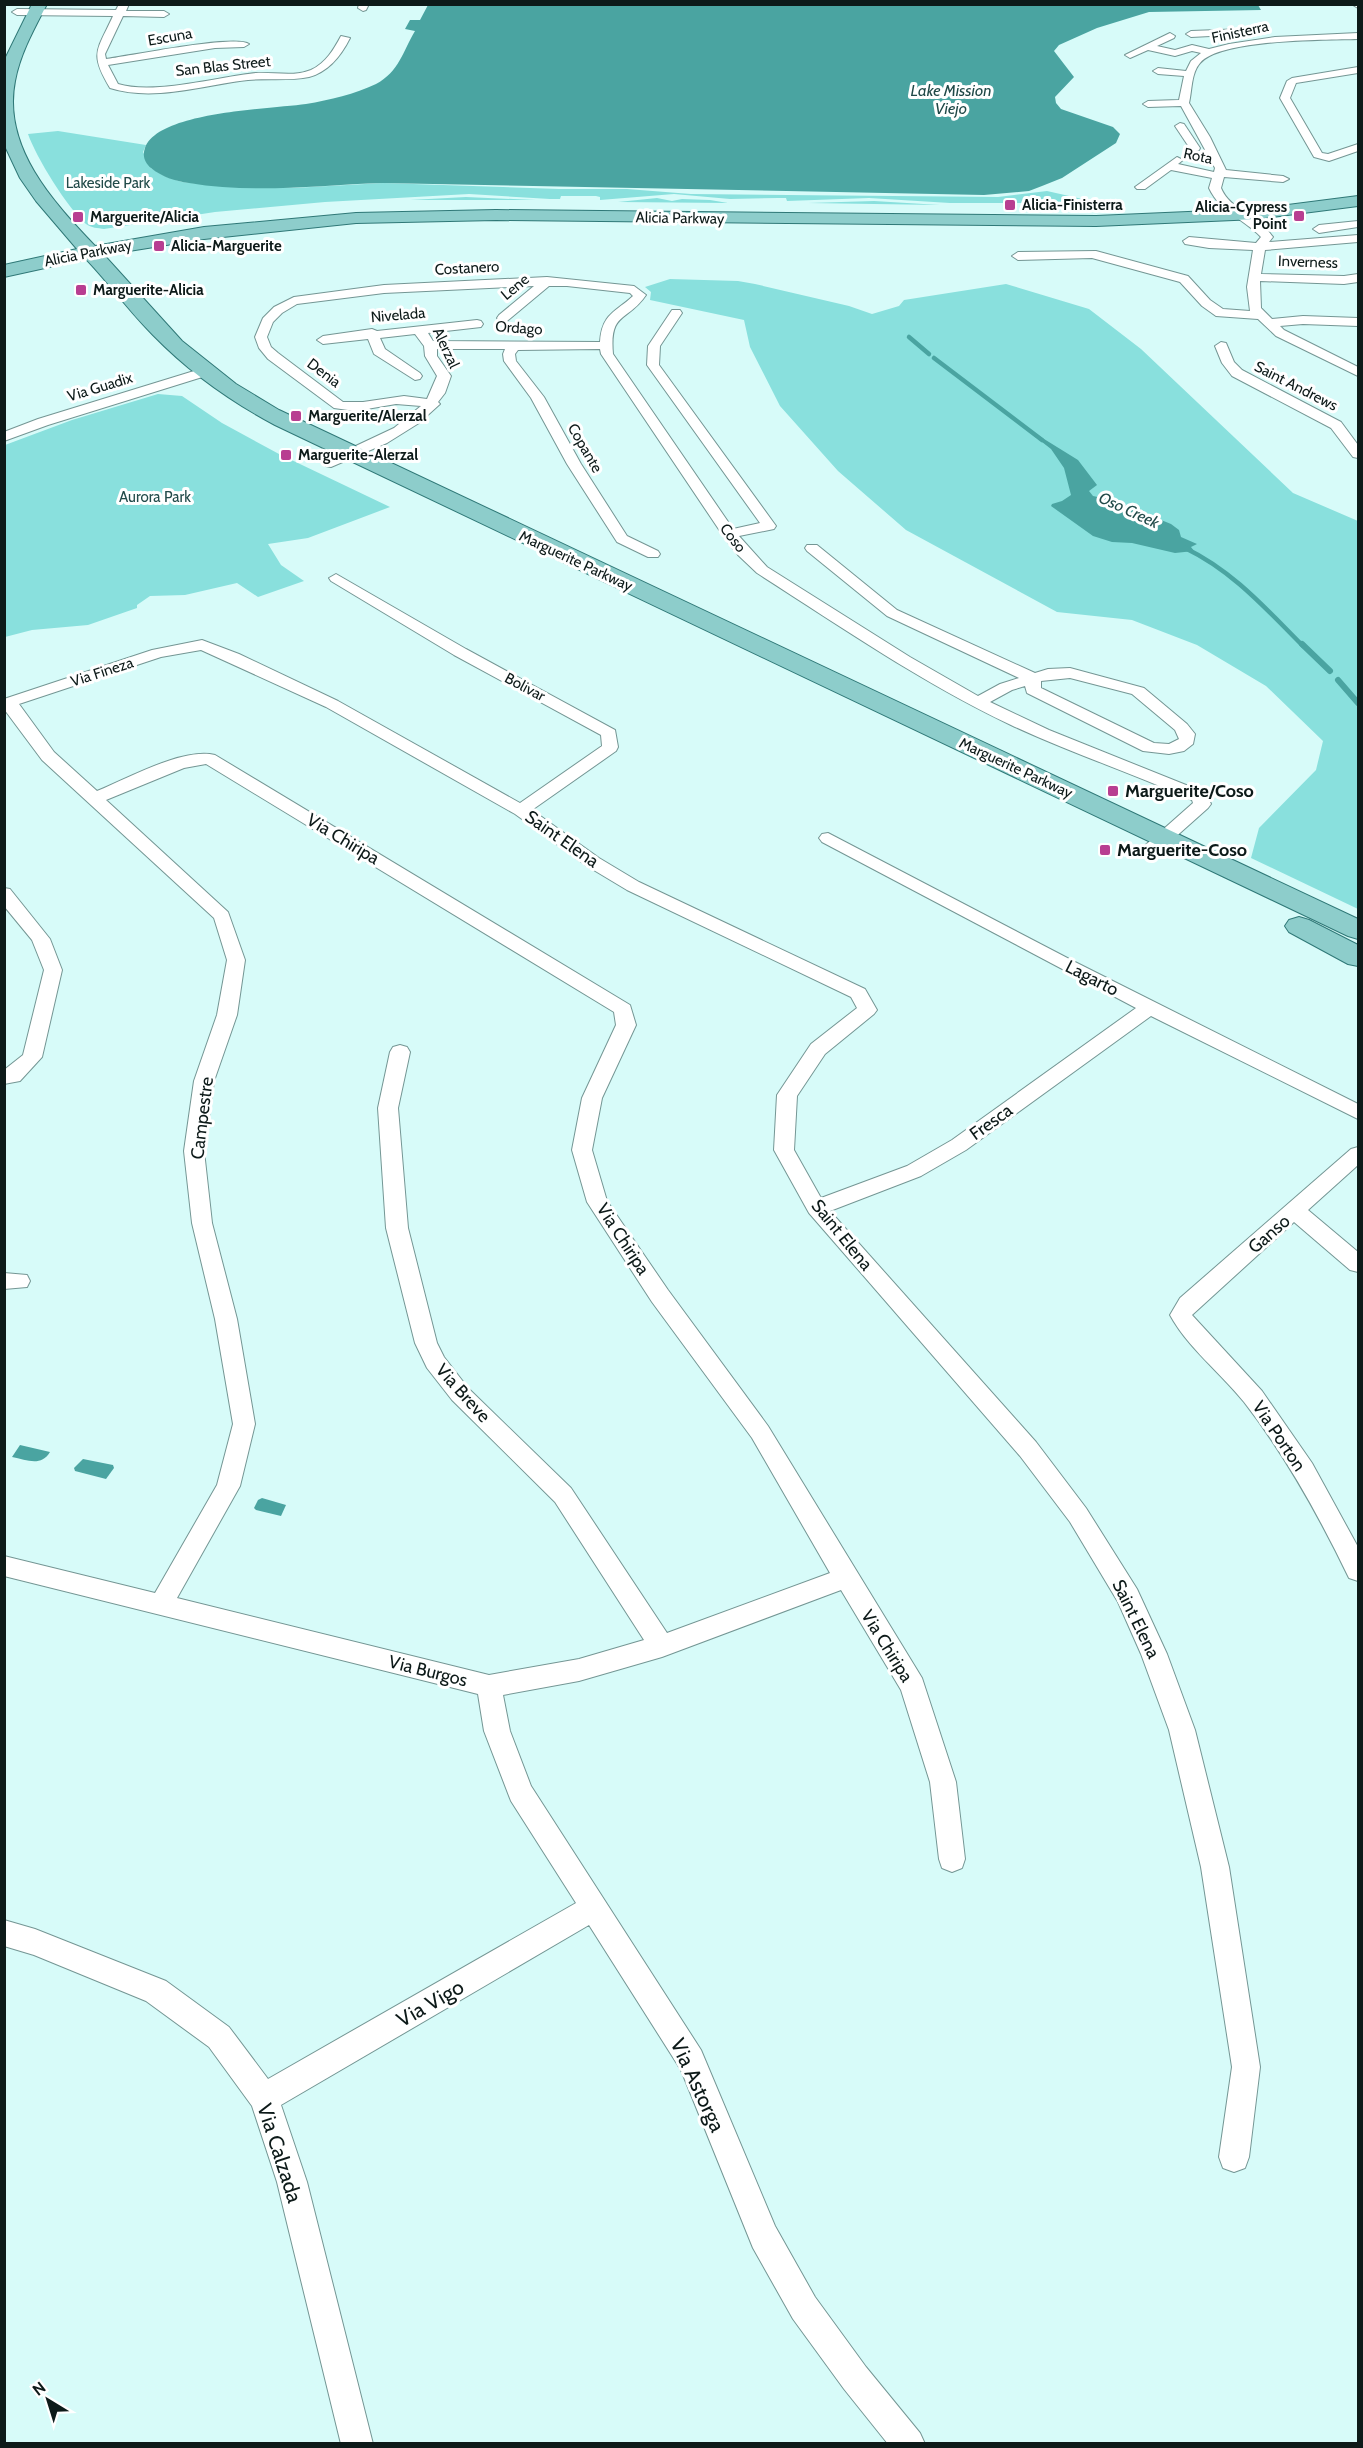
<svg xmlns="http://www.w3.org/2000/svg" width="1363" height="2448" font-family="Cabin,sans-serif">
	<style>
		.green { fill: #89e0dd }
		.water { fill: #4aa4a1 }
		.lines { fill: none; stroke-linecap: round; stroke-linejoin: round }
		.stream-far1 { stroke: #4aa4a1; stroke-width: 4.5 }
		.stream { stroke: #4aa4a1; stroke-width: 6 }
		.minor-casing { stroke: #749694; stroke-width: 2 }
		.primary-casing { stroke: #2f7877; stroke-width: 2 }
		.minor { fill: #fff; fill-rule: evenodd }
		.primary { fill: #8dcdcb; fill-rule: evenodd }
		.poi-dot { fill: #b83e91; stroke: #fff; stroke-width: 2 }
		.labels { text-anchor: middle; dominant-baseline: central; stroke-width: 6; stroke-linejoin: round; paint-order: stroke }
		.far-street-label { font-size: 15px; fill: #0d1a19; stroke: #fff }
		.far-park-label { font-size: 15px; fill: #224b4a; stroke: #fff }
		.far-poi-label { font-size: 15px; font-weight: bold; fill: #0d1a19; stroke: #fff; text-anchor: start }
		.far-water-label { font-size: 16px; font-style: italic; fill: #204948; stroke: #fff }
		.poi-label { font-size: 18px; font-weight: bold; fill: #0d1a19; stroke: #fff; text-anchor: start }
		.street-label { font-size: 18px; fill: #0d1a19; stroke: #fff }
		.near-street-label { font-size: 21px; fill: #0d1a19; stroke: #fff }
	</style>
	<rect width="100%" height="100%" fill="#d7fbf9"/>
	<g class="green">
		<path d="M 58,131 L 146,145 L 143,152 L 151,168 L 164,176 L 182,182 L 229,187 L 293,188 L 383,183 L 559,189 L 627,189 L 691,194 L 998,197 L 1047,191 L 1100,203 L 950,203 L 869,198 L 787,201 L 786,198 L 778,198 L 730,199 L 674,194 L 600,200 L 600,197 L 596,196 L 561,196 L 560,199 L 550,199 L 469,194 L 325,202 L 215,212 L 104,229 C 98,228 91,228 86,224 C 68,209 36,157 28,134 Z"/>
		<path d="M 466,197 L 536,200 L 410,200 Z"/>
		<path d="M 657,198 L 672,201 L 682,199 L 710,200 L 728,203 L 618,202 Z"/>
		<path d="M 874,201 L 940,205 L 808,203 Z"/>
		<path d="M 670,279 L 738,281 L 755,284 L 849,306 L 872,314 L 899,306 L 904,300 L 1006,284 L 1089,309 L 1141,349 L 1293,493 L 1358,521 L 1358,909 L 1251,858 L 1259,828 L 1316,770 L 1323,741 L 1266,686 L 1197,645 L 1132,620 L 1057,612 L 906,530 L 838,471 L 780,406 L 750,347 L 744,320 L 650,300 L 651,292 L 645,287 Z"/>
		<path d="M 158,394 L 182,396 L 222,423 L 279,454 L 390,507 L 308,538 L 268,544 L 281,565 L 304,581 L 258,597 L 237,583 L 185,595 L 150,596 L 137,605 L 137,608 L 88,625 L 32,630 L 5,637 L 5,445 L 72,420 Z"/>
	</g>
	<g class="water">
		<path d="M 1258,5 L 1261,10 L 1149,12 L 1097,28 L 1059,45 L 1054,51 L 1074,77 L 1055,97 L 1056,103 L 1061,109 L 1113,127 L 1120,134 L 1116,143 L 1062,178 L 1042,186 L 1029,191 L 984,195 L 383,183 C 319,185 253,194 189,183 C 175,181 162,177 151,168 C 145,163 142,156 145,148 C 158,111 272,109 306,104 C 330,100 355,94 376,84 C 399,72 403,51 415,31 L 405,29 L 410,20 L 420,20 L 428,5 Z"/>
		<path d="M 1036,434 L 1078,460 L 1097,485 L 1089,491 L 1093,496 L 1112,500 L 1171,524 L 1179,530 L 1181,537 L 1197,544 L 1191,547 L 1194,551 L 1175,553 L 1132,543 L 1112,542 L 1093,536 L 1051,506 L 1052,504 L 1062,501 L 1071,495 L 1064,468 L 1051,449 L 1033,435 Z"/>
		<path d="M 20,1445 L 50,1452 C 41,1467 27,1460 12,1457 Z"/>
		<path d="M 83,1459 L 113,1465 L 114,1468 L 106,1479 L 75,1471 L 74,1468 Z"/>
		<path d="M 262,1498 L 286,1505 L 281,1516 L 256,1510 L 254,1508 L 258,1500 Z"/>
	</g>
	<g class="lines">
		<g class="stream-far1">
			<path d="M 909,337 L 929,354"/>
			<path d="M 934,358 L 1042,440"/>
			<path d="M 1185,548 C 1233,571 1266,609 1303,646"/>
		</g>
		<g class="stream">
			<path d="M 1302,644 L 1330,671"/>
			<path d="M 1338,680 L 1358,703"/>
		</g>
		<g class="minor-casing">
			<g id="minor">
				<path d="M 119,4 L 129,4 L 126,11 L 164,11 L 169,14 L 164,17 L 123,16 L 105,54 L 106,59 C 129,56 236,34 249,44 L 244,47 L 215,48 L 108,65 L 118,84 C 154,95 217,77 256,73 C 273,72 295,77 311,70 C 326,63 334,49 341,36 L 350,38 C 341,56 328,72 309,77 C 289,81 269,78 248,80 C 204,85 154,102 110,88 C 89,53 97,51 113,16 L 17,15 L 12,12 L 17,9 L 116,10 Z"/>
				<path d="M 359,4 L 369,4 L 366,10 L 363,11 L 358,8 Z"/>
				<path d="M 1358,4 L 1358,8 L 1353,5 L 1353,4 Z"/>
				<path d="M 1246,29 L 1251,32 L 1249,34 L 1191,37 L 1186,34 L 1191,31 Z"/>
				<path d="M 1170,33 L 1175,36 L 1174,38 L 1157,46 L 1175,50 L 1192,45 L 1209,49 L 1229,44 L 1275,37 L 1358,33 L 1358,39 C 1325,40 1220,39 1200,63 C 1191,73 1192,91 1189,103 L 1210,137 L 1226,170 L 1283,176 L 1289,179 L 1283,182 L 1224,177 L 1221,188 C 1228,205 1243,209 1256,219 C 1263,223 1268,231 1273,237 L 1269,242 L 1358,235 L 1358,242 L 1265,250 L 1261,274 L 1344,276 L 1358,274 L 1358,282 L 1344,284 L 1260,281 L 1261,308 L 1272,319 L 1303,316 L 1358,318 L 1358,326 L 1303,324 L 1280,326 L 1284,330 L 1358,367 L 1358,376 L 1276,336 L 1258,319 L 1216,316 L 1202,306 L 1180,282 L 1092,258 L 1018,260 L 1012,256 L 1018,252 L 1096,251 L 1188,276 L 1210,300 L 1223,309 L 1250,311 L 1247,287 L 1253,250 L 1209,248 L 1185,244 L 1183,241 L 1189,237 L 1256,243 L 1261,237 C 1244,219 1220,212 1209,188 L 1212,178 L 1171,170 L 1145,189 L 1137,189 L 1135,187 L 1177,157 L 1183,160 L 1178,164 L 1214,172 L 1215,168 L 1181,106 L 1148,107 L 1143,104 L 1148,101 L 1179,100 L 1184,76 L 1158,74 L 1153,71 L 1158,68 L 1186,71 L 1191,61 L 1201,53 L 1192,51 L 1175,56 L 1148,50 L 1130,58 L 1125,55 Z"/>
				<path d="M 1358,67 L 1358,73 L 1296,83 L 1290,98 L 1322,153 L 1328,154 L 1358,144 L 1358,151 L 1329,161 L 1314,157 L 1280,98 L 1287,81 L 1292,78 Z"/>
				<path d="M 1180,123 L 1184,124 L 1200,148 L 1199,150 L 1195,151 L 1191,150 L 1175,126 Z"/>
				<path d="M 1358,221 L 1358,227 L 1319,233 L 1313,229 L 1319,225 Z"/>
				<path d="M 547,277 L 634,286 L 646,295 C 628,322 609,311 613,354 L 733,529 L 760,523 L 647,365 L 648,346 L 672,310 L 680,310 L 682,313 L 660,346 L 659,365 L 776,526 L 774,529 L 739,536 L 767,567 L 910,657 L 978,696 L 1000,684 L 1019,678 L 887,616 L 807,551 L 805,548 L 807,545 L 817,545 L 897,610 L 1035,673 L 1048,669 L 1070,668 L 1144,688 L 1187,724 L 1195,734 L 1193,744 L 1184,751 L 1169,754 L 1143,751 L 1027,693 L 1025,686 L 1012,690 L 990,702 L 1049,730 L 1206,793 L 1211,804 L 1208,808 L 1153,857 L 1141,857 L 1138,853 L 1141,849 L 1193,803 L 1192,800 C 1133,773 1070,753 1011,725 C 922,683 840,626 757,573 L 738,555 L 724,537 L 601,354 L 600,349 L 518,350 L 515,354 L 516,361 L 544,397 L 581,464 L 627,536 L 658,551 L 660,554 L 658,557 L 648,557 L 617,542 L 567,464 L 531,398 L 504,361 L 503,354 L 505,349 L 437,349 L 437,356 L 451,376 L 445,393 L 438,402 L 440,404 L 419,423 L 387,443 L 331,467 L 326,466 L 324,463 L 326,460 L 394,428 L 421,406 L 396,404 L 355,411 L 334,408 L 268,359 L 259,348 L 255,337 L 263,318 L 274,307 L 294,297 L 384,285 ZM 534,286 L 499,315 L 497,318 L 499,321 L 507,321 L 549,286 L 567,286 L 630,293 L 633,296 C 616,312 602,313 600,342 L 433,341 L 428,333 L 481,327 L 483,324 L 481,321 L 477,320 L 377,331 L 372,329 L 323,336 L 317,340 L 323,344 L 368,339 L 374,354 L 415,380 L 420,379 L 422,376 L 420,373 L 385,349 L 380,338 L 415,334 L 424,346 L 425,356 L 437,376 L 427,399 L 404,396 L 363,402 L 343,402 L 278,353 L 271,347 L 267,337 L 273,322 L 282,313 L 297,304 L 384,293 ZM 1070,678 L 1132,694 L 1175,730 L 1179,739 L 1169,744 L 1154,743 L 1041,688 L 1041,681 Z"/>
				<path d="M 1221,342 L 1226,343 L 1234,362 L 1242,370 L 1341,422 L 1358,445 L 1358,458 L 1353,457 L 1331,428 L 1232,376 L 1222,363 L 1215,346 Z"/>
				<path d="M 207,367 L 212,368 L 214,371 L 212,374 L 48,425 L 4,441 L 4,432 L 38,419 Z"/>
				<path d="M 336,574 L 466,649 L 615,730 L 618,747 L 616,751 L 532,810 L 599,858 L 639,882 L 865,989 L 877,1010 L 874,1014 L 825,1054 L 797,1096 L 794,1150 L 821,1198 L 907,1166 L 952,1140 L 1136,1008 L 822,842 L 819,838 L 822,834 L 828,833 L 1075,962 L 1358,1104 L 1358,1119 L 1151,1016 L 966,1150 L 921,1176 L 830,1211 L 1036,1442 L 1086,1508 L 1137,1589 L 1167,1654 L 1195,1730 L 1229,1867 L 1260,2067 L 1249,2157 L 1245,2168 L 1234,2172 L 1223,2168 L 1219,2157 L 1232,2067 L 1201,1867 L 1169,1730 L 1141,1654 L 1118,1602 L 1070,1522 L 1020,1456 L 809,1213 L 774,1150 L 777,1095 L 811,1044 L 857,1008 L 851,997 L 627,890 L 587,866 L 515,814 L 326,707 L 201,650 L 161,657 L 19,704 L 54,752 L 97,791 C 127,779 183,747 215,755 L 630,1005 L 636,1025 L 602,1098 L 592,1150 L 607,1201 L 668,1290 L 768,1426 L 922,1678 L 956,1782 L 965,1859 L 962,1868 L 952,1872 L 942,1868 L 939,1859 L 930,1782 L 901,1690 L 841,1590 L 662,1657 L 579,1681 L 503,1695 L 510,1731 L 531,1786 L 701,2050 L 775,2226 L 815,2297 L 866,2367 L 920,2433 L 925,2444 L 888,2444 L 844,2389 L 793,2319 L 753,2248 L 681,2070 L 589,1925 L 281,2105 L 307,2182 L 373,2444 L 341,2444 L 277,2182 L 252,2106 L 209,2047 L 146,2001 L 34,1955 L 4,1946 L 4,1920 L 35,1929 L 166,1981 L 229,2027 L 268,2079 L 576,1903 L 511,1801 L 484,1731 L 478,1694 L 4,1576 L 4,1556 L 155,1593 L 217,1485 L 233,1424 L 215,1319 L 192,1223 L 184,1151 L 194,1081 L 217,1015 L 227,960 L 214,918 L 42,760 L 4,709 L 4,699 L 152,650 L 202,640 L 239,654 L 338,701 L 520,803 L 602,746 L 601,735 L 454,655 L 331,581 L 329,578 ZM 206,764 L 614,1012 L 616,1025 L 582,1098 L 572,1150 L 587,1202 L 652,1302 L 752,1438 L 830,1573 L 667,1633 L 571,1488 L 468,1388 L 444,1357 L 437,1343 L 408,1228 L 398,1108 L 410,1052 L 407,1047 L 400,1045 L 393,1047 L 390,1052 L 378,1108 L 386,1228 L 415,1343 L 427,1368 L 452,1400 L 555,1502 L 644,1640 L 579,1659 L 489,1675 L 177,1598 L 240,1486 L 255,1424 L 237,1319 L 212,1223 L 204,1151 L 214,1081 L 237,1015 L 245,960 L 228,912 L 106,800 L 184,768 Z"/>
				<path d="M 4,888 L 10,889 L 50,939 L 62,970 L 42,1057 L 20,1081 L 4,1084 L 4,1070 L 23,1055 L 44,970 L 32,940 L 4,906 Z"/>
				<path d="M 1358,1147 L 1358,1165 L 1308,1210 L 1358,1252 L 1358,1272 L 1350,1270 L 1294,1222 L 1192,1315 L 1262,1391 L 1312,1463 L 1358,1547 L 1358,1581 L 1349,1578 C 1319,1516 1286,1456 1244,1402 C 1220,1372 1188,1348 1170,1315 L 1180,1298 L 1351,1149 Z"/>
				<path d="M 4,1273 L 27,1275 L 30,1281 L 27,1287 L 4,1289 Z"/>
			</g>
		</g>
		<g class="primary-casing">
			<g id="primary">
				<path d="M 32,4 L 47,4 C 34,29 20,54 15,81 C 2,147 53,202 95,246 L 204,227 L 356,213 L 496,210 L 1096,216 L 1257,209 L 1358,196 L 1358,206 L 1257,219 L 1096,226 L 496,220 L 356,223 L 204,239 L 104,255 L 182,341 L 236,384 L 279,410 L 1358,919 L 1358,939 L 1348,936 L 275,425 C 230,401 188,371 153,335 C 129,311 109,283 86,259 L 4,277 L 4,265 L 77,249 L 36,201 L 20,178 L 4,144 L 4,61 Z"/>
				<path d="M 1299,917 L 1309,920 L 1358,945 L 1358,966 L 1348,964 L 1289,932 L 1285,926 L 1289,920 Z"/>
			</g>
		</g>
		<use href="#minor" class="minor"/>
		<use href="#primary" class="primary"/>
	</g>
	<g class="poi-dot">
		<rect x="1004" y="199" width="12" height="12" rx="3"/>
		<rect x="1293" y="210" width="12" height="12" rx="3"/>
		<rect x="72" y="211" width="12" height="12" rx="3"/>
		<rect x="153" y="240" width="12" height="12" rx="3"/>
		<rect x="75" y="284" width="12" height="12" rx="3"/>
		<rect x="290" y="410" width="12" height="12" rx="3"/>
		<rect x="280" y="449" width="12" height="12" rx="3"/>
		<rect x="1107" y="785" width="12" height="12" rx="3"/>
		<rect x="1099" y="844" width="12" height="12" rx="3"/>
	</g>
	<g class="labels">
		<g class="far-street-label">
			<text transform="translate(1240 32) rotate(-12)">Finisterra</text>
			<text transform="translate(170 37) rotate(-10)">Escuna</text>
			<text transform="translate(223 66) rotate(-6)">San Blas Street</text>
			<text transform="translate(1198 156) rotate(12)">Rota</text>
			<text transform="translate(680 218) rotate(1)">Alicia Parkway</text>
			<text transform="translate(88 253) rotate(-11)">Alicia Parkway</text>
			<text transform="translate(1308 262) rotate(2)">Inverness</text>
			<text transform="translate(467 268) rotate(-3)">Costanero</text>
			<text transform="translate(515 287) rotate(-40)">Lene</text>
			<text transform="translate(398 315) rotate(-5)">Nivelada</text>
			<text transform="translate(519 328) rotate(4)">Ordago</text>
			<text transform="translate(446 348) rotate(65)">Alerzal</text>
			<text transform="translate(324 373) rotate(37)">Denia</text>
			<text transform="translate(1296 386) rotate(27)">Saint Andrews</text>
			<text transform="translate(100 387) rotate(-17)">Via Guadix</text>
			<text transform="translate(585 448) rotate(60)">Copante</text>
			<text transform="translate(733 538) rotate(52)">Coso</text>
			<text transform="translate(576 561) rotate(25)">Marguerite Parkway</text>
			<text transform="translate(102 672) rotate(-18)">Via Fineza</text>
			<text transform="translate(525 687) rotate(28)">Bolivar</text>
			<text transform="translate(1016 768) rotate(25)">Marguerite Parkway</text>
		</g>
		<g class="far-park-label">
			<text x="108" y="183">Lakeside Park</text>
			<text x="155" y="497">Aurora Park</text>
		</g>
		<g class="far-poi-label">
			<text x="1022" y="205">Alicia-Finisterra</text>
			<text x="1287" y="207" text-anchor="end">Alicia-Cypress<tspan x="1287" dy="17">Point</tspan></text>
			<text x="90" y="217">Marguerite/Alicia</text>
			<text x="171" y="246">Alicia-Marguerite</text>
			<text x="93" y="290">Marguerite-Alicia</text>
			<text x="308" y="416">Marguerite/Alerzal</text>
			<text x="298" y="455">Marguerite-Alerzal</text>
		</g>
		<g class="far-water-label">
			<text x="951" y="90">Lake Mission<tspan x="951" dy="18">Viejo</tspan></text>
			<text transform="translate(1129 510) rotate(25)">Oso Creek</text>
		</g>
		<g class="poi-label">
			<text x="1125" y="791">Marguerite/Coso</text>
			<text x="1117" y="850">Marguerite-Coso</text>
		</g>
		<g class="street-label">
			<text transform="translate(343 839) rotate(31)">Via Chiripa</text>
			<text transform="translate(562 839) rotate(35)">Saint Elena</text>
			<text transform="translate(1092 978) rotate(27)">Lagarto</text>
			<text transform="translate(202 1118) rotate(-83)">Campestre</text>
			<text transform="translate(991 1122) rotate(-36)">Fresca</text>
			<text transform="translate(1269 1234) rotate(-41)">Ganso</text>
			<text transform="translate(842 1235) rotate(51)">Saint Elena</text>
			<text transform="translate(623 1239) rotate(57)">Via Chiripa</text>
			<text transform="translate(463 1393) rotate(48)">Via Breve</text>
			<text transform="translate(1279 1436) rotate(56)">Via Porton</text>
			<text transform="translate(1136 1619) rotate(64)">Saint Elena</text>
			<text transform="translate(887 1646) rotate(58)">Via Chiripa</text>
			<text transform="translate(428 1671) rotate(14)">Via Burgos</text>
		</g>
		<g class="near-street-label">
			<text transform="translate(430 2003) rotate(-30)">Via Vigo</text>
			<text transform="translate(698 2085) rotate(65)">Via Astorga</text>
			<text transform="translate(280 2153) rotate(72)">Via Calzada</text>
		</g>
	</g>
	<rect width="1363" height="2448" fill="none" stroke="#0d1a19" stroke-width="12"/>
	<g transform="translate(48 2400) rotate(322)" stroke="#ffffff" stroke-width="4.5" paint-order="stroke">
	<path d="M0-4.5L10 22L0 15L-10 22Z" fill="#0d1a19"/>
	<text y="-9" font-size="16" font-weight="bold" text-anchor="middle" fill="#0d1a19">N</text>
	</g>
</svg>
